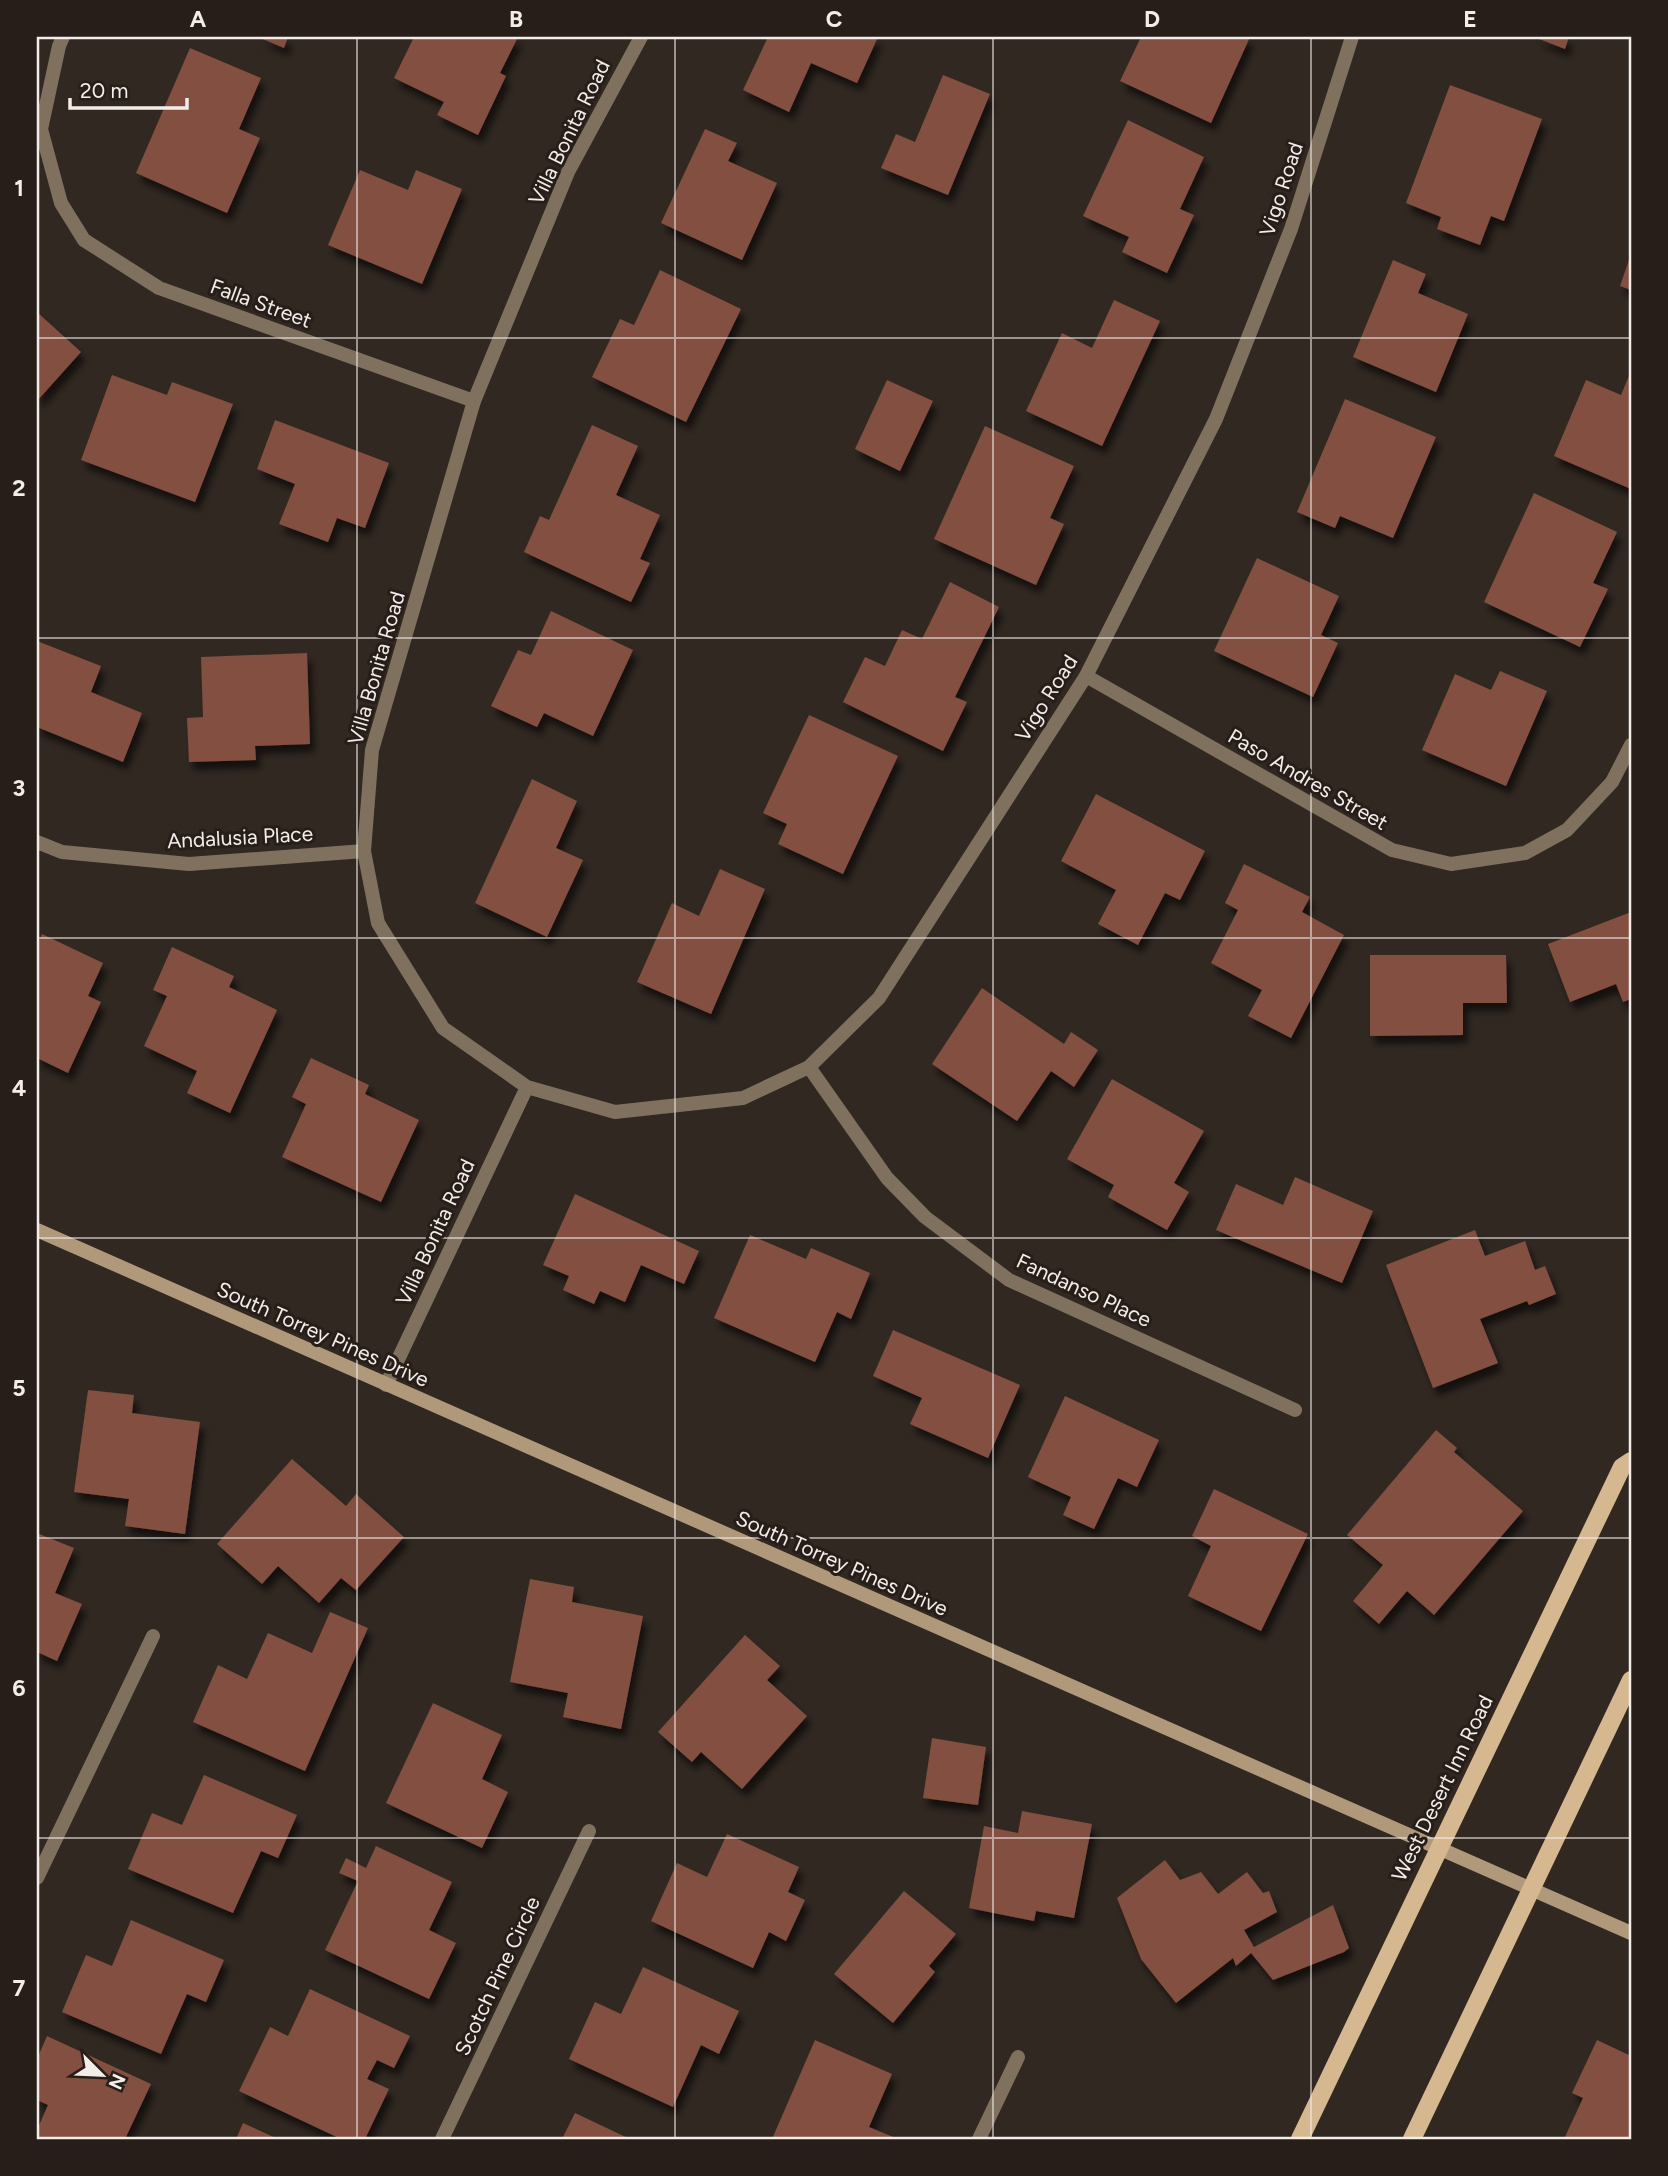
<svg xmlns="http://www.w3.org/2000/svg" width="1668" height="2176" font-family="Figtree,sans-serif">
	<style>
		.building { fill: #824f3f; filter: url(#shadow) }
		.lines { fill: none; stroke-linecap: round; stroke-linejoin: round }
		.street { stroke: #7f715e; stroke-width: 14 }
		.secondary { stroke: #b0997a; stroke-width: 14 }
		.primary { stroke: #d6b890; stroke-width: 18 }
		.grid { fill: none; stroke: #f3ede9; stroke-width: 2; stroke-opacity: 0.55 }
		.labels { text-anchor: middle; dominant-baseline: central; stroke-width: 6; stroke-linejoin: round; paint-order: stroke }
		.street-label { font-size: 21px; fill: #f3ede9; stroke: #271e19 }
		.neatline { fill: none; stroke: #f3ede9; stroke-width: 2.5 }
		.grid-label { font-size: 23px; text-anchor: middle; font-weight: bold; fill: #f3ede9 }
	</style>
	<defs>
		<filter id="shadow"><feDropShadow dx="4.5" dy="8" stdDeviation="3.5" flood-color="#0009"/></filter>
	</defs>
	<rect width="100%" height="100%" fill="#312822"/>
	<g class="building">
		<path d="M 258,37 L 288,37 L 284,48 Z"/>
		<path d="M 414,37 L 518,37 L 500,73 L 506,76 L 478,135 L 437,115 L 444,102 L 394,78 Z"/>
		<path d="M 768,37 L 878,37 L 857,83 L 811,63 L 789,112 L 743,90 Z"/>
		<path d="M 1141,37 L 1250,37 L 1211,123 L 1120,81 Z"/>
		<path d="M 1534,37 L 1569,37 L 1565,49 Z"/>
		<path d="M 190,48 L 261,78 L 239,129 L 260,138 L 227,213 L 136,173 Z"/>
		<path d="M 943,75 L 990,94 L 948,195 L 881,168 L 896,134 L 915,142 Z"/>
		<path d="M 1450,85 L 1542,119 L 1504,221 L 1491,216 L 1480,245 L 1437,229 L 1441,217 L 1406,203 Z"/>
		<path d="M 1128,120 L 1204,157 L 1180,209 L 1194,215 L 1167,273 L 1122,252 L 1129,237 L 1083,216 Z"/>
		<path d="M 705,129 L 737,143 L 728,161 L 777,183 L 742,260 L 661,223 Z"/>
		<path d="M 360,170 L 408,190 L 416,170 L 462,189 L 422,284 L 328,245 Z"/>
		<path d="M 1631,254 L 1631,290 L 1620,286 Z"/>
		<path d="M 1393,260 L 1426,274 L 1418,293 L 1468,314 L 1436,392 L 1353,357 Z"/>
		<path d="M 660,270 L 741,309 L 686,422 L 592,377 L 620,319 L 634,325 Z"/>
		<path d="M 1114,300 L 1160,321 L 1102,446 L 1026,411 L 1062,333 L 1092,348 Z"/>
		<path d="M 37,312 L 81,352 L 37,401 Z"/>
		<path d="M 1631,371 L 1631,489 L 1554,456 L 1586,380 L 1621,395 Z"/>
		<path d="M 112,375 L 167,395 L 172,382 L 233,404 L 195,502 L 81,460 Z"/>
		<path d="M 887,380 L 933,401 L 900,471 L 855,449 Z"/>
		<path d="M 1345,399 L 1436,437 L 1393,538 L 1340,516 L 1335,528 L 1297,512 Z"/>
		<path d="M 275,420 L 389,463 L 365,528 L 337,518 L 328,542 L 279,524 L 295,484 L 257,469 Z"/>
		<path d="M 592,425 L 638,446 L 616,495 L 660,515 L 640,559 L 650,563 L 631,602 L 524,552 L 540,516 L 549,520 Z"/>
		<path d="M 985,426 L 1074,466 L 1050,518 L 1064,524 L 1036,585 L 934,539 Z"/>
		<path d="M 1534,493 L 1617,532 L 1593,583 L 1608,589 L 1580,647 L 1484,602 Z"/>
		<path d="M 1257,558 L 1339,596 L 1321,635 L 1338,643 L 1313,697 L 1214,651 Z"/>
		<path d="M 950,582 L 999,607 L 955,697 L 967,702 L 943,751 L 843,702 L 865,657 L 885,666 L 902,630 L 922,639 Z"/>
		<path d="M 551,611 L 633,650 L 593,736 L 544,713 L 537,727 L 491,706 L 518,650 L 531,655 Z"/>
		<path d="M 37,641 L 101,666 L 91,692 L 142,713 L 123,762 L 37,727 Z"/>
		<path d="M 307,653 L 310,744 L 255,746 L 256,760 L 189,762 L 187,718 L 203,717 L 201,657 Z"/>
		<path d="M 1500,671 L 1547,691 L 1506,786 L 1422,750 L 1455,674 L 1491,690 Z"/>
		<path d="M 809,715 L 898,756 L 843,874 L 778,844 L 787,824 L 763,813 Z"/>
		<path d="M 532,779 L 577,801 L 556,848 L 583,860 L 547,937 L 475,903 Z"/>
		<path d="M 1096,794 L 1205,851 L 1180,900 L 1165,893 L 1138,945 L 1098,924 L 1116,890 L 1061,861 Z"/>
		<path d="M 1244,864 L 1310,897 L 1302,912 L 1344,935 L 1291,1038 L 1248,1016 L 1262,990 L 1211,963 L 1238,910 L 1225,903 Z"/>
		<path d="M 720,869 L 765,889 L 711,1014 L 637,982 L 672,903 L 699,916 Z"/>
		<path d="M 1631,912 L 1631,999 L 1623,1002 L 1616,984 L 1570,1002 L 1548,944 Z"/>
		<path d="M 42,934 L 103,963 L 88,996 L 101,1002 L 68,1073 L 37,1058 L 37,945 Z"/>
		<path d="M 172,947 L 234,976 L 229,987 L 277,1010 L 230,1113 L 187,1093 L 197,1071 L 144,1046 L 167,996 L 153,990 Z"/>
		<path d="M 1370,955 L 1506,955 L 1507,1003 L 1463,1003 L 1463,1035 L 1370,1036 Z"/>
		<path d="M 982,988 L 1064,1044 L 1071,1032 L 1098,1050 L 1074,1087 L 1051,1071 L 1017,1121 L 932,1064 Z"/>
		<path d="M 311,1058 L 369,1085 L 365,1094 L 419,1120 L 381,1202 L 282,1157 L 306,1104 L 292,1097 Z"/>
		<path d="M 1112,1079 L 1204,1131 L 1174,1183 L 1189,1192 L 1167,1230 L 1108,1197 L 1114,1185 L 1067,1159 Z"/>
		<path d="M 1295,1177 L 1373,1211 L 1342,1283 L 1216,1230 L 1236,1184 L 1283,1205 Z"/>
		<path d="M 575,1194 L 699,1251 L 684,1284 L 641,1265 L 625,1302 L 600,1291 L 594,1304 L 563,1290 L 569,1276 L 543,1265 Z"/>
		<path d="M 1475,1230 L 1485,1256 L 1525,1241 L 1535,1270 L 1545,1266 L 1556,1294 L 1529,1305 L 1527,1301 L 1480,1319 L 1498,1363 L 1433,1388 L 1386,1265 Z"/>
		<path d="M 750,1235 L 806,1259 L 811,1248 L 870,1273 L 851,1319 L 837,1312 L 815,1362 L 714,1318 Z"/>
		<path d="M 893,1330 L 1020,1385 L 988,1458 L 910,1424 L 922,1398 L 873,1376 Z"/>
		<path d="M 88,1390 L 134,1395 L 132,1413 L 200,1422 L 185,1534 L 125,1526 L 129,1499 L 74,1492 Z"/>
		<path d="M 1065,1396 L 1159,1440 L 1137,1487 L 1118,1478 L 1094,1529 L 1063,1515 L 1071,1497 L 1028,1477 Z"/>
		<path d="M 1436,1430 L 1457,1448 L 1454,1452 L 1523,1511 L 1434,1615 L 1407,1591 L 1379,1624 L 1353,1601 L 1383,1565 L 1347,1535 Z"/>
		<path d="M 292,1459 L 346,1506 L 356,1494 L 404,1537 L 356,1590 L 341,1578 L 319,1603 L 278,1566 L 262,1584 L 217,1544 Z"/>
		<path d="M 1214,1489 L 1308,1534 L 1261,1631 L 1188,1596 L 1211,1546 L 1192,1536 Z"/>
		<path d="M 37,1533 L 74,1548 L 55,1593 L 82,1604 L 57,1661 L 37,1652 Z"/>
		<path d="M 530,1579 L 574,1587 L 572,1602 L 643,1616 L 621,1729 L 563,1717 L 568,1693 L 510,1682 Z"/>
		<path d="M 330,1612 L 368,1628 L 305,1771 L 193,1722 L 218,1665 L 247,1679 L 268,1633 L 312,1653 Z"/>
		<path d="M 745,1635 L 780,1666 L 767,1680 L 807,1716 L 742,1789 L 701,1752 L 692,1762 L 658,1732 Z"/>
		<path d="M 433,1703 L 502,1735 L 482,1779 L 508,1792 L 482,1848 L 386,1803 Z"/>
		<path d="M 932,1738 L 986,1747 L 978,1805 L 923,1798 Z"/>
		<path d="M 204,1775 L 297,1815 L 278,1858 L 261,1851 L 233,1913 L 128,1869 L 152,1813 L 182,1825 Z"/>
		<path d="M 1022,1811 L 1092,1824 L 1074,1918 L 1036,1911 L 1034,1921 L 969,1908 L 984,1826 L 1018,1833 Z"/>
		<path d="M 727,1834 L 799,1867 L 788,1892 L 805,1900 L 786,1941 L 769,1932 L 753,1968 L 651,1921 L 677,1863 L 707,1877 Z"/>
		<path d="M 376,1846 L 452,1882 L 429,1930 L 456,1943 L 429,1999 L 325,1950 L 358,1881 L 339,1873 L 346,1858 L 366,1868 Z"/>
		<path d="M 1165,1860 L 1180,1880 L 1201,1872 L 1218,1894 L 1247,1872 L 1263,1893 L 1269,1891 L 1277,1912 L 1244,1930 L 1254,1947 L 1333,1905 L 1349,1948 L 1344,1952 L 1273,1980 L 1251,1953 L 1236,1966 L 1233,1958 L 1176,2003 L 1141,1959 L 1117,1898 Z"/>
		<path d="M 904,1891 L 956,1934 L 929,1966 L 935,1972 L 893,2023 L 834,1974 Z"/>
		<path d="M 131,1920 L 224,1960 L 206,2002 L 187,1994 L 161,2054 L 62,2012 L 86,1955 L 112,1966 Z"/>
		<path d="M 643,1967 L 739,2011 L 719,2054 L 701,2045 L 673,2107 L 569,2059 L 595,2002 L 621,2014 Z"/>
		<path d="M 310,1989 L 410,2036 L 394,2068 L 377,2060 L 367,2079 L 389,2089 L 365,2139 L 341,2139 L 239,2091 L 270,2027 L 288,2036 Z"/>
		<path d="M 47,2036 L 151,2084 L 125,2139 L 37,2139 L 37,2130 L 48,2105 L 37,2100 L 37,2059 Z"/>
		<path d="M 815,2040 L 892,2074 L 869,2127 L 898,2139 L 772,2139 Z"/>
		<path d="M 1597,2040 L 1631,2056 L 1631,2139 L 1564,2139 L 1583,2098 L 1572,2093 Z"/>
		<path d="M 575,2113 L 630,2139 L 562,2139 Z"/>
		<path d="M 243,2123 L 278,2139 L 236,2139 Z"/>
	</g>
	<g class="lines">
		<g class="street">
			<path d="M 63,37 L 59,46 L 41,129 L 61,203 L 84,240 L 159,288 L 474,401"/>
			<path d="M 641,37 L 568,172 L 474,401 L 372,750 L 364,851 L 378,923 L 443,1028 L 527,1087 L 615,1112 L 743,1098 L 809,1067 L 879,998 L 1086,676 L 1216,419 L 1291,229 L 1352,37"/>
			<path d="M 1086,676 L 1392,850 L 1451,864 L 1525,853 L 1567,830 L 1612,782 L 1631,745"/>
			<path d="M 37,842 L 62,852 L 189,864 L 364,851"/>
			<path d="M 809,1067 L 887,1178 L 925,1217 L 1009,1280 L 1295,1410"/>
			<path d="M 386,1385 L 527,1087"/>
			<path d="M 37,1878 L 153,1636"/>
			<path d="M 442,2139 L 589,1831"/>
			<path d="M 979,2139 L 1018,2057"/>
		</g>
		<path class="secondary" d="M 37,1230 L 1631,1933"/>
		<g class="primary">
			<path d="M 1300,2139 L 1622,1467 L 1631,1461"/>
			<path d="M 1412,2139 L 1631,1680"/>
		</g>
	</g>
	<path class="grid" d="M 357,37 L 357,2139M 675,37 L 675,2139M 993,37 L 993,2139M 1311,37 L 1311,2139M 37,338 L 1631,338M 37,638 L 1631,638M 37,938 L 1631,938M 37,1238 L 1631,1238M 37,1538 L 1631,1538M 37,1838 L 1631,1838"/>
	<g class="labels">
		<g class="street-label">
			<text transform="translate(569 132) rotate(-64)">Villa Bonita Road</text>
			<text transform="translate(1281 189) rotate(-72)">Vigo Road</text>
			<text transform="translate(261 303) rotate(20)">Falla Street</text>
			<text transform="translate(376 668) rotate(-74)">Villa Bonita Road</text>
			<text transform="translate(1046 698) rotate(-58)">Vigo Road</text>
			<text transform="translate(1308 779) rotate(30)">Paso Andres Street</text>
			<text transform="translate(240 837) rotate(-3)">Andalusia Place</text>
			<text transform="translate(435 1232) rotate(-65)">Villa Bonita Road</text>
			<text transform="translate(1084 1290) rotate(25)">Fandanso Place</text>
			<text transform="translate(323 1334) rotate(24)">South Torrey Pines Drive</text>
			<text transform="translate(842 1563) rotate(24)">South Torrey Pines Drive</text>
			<text transform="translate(1442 1788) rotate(-64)">West Desert Inn Road</text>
			<text transform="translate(497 1976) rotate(-65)">Scotch Pine Circle</text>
		</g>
	</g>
	<rect width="1668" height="2176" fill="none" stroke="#271e19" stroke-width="77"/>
	<g transform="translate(102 2075) rotate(114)" stroke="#271e19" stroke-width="5" paint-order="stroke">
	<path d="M0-5L12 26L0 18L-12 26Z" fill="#f3ede9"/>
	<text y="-10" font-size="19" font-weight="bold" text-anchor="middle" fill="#f3ede9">N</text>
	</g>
	<path d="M70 98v10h117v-10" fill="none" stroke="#f3ede9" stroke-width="3.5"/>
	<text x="80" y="98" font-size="21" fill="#f3ede9" stroke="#271e19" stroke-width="5" paint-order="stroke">20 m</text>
	<rect x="38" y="38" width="1592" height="2100" class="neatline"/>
	<g class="grid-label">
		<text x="198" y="27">A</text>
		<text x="516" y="27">B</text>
		<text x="834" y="27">C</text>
		<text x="1152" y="27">D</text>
		<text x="1470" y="27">E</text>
		<text x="19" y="196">1</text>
		<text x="19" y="496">2</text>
		<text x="19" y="796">3</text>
		<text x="19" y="1096">4</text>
		<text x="19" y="1396">5</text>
		<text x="19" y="1696">6</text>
		<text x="19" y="1996">7</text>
	</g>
</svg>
